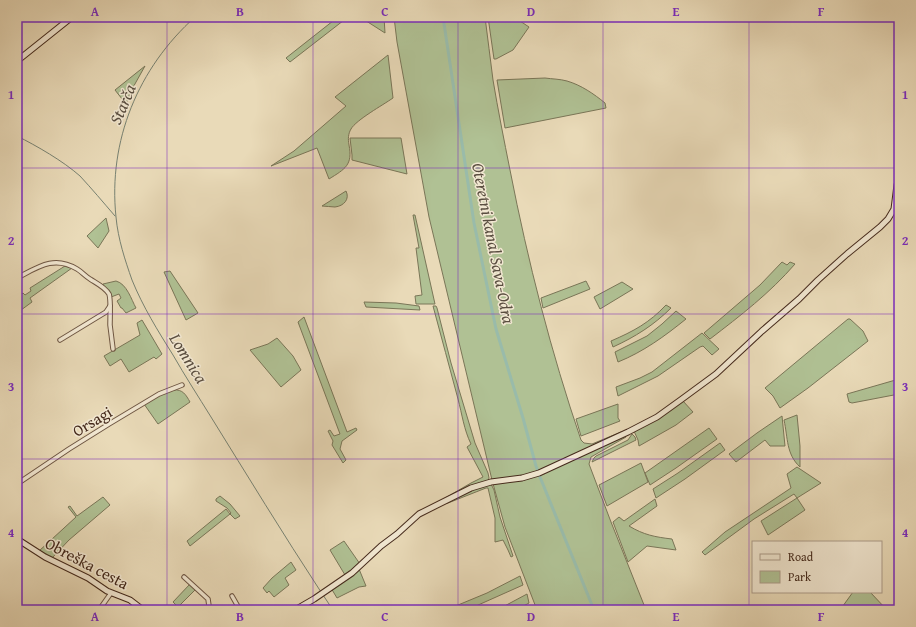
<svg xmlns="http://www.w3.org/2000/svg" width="916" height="627" font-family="'Gentium Book Plus',serif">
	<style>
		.green { fill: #b0c194; stroke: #7a7658 }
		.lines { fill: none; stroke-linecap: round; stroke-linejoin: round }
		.stream { stroke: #778171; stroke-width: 1 }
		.canal { stroke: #9ba; stroke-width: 3 }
		.street-casing { stroke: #6e5643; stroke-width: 5.5 }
		.secondary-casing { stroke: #452a1c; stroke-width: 7 }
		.street { stroke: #f1e7d1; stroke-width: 3.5 }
		.secondary { stroke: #f1e7d1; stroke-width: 5 }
		.grid { fill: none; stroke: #7b2cbf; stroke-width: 1; stroke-opacity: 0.55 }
		.labels { text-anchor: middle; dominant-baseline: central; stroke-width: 3; stroke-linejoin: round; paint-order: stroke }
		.street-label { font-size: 16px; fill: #452a1c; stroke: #f1e7d1 }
		.water-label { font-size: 17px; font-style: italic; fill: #5a4e40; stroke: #f1e7d1 }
		.neatline { fill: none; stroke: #7b2cbf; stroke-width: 1.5 }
		.grid-label { font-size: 13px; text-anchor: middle; font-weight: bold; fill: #7b2cbf }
	</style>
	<rect width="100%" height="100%" fill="#e9dab8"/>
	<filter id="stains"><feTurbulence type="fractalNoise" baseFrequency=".005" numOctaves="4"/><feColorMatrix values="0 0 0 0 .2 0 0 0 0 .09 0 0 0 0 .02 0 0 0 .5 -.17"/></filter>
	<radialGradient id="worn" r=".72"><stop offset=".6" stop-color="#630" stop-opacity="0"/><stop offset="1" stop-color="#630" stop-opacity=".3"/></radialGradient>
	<g class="green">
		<path d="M 338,17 L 348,17 L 290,62 L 286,58 Z"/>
		<path d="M 360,17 L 384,17 L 385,33 Z"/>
		<path d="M 394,17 L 485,17 C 488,38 490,59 493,80 C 498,110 504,140 510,170 C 528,262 551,352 581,440 L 584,443 L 592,444 L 621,432 L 623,433 L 626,437 L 591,457 L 589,464 L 611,522 L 646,610 L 537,610 L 505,527 L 492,480 L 429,217 L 397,42 Z"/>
		<path d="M 488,17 L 514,17 L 529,27 L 513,50 L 496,59 L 494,59 Z"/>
		<path d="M 388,55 L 393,98 C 383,105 356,120 351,129 C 348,134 348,139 349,145 C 353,165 345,169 329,179 L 317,148 L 271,166 L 294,151 L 346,106 L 335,97 Z"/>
		<path d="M 145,66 L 131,91 L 126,104 L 115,90 Z"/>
		<path d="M 545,78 C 552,79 560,79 567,81 C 581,85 594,94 605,103 L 606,108 L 505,128 L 497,80 Z"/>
		<path d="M 350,138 L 401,138 L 407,174 L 352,160 L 352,155 Z"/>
		<path d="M 346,191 C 350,199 344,206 335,207 C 331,207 326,206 322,206 Z"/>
		<path d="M 413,215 L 415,215 L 435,304 L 416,304 L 415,296 L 422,295 L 416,248 L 419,248 Z"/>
		<path d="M 106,218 L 109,231 L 98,248 L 87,236 Z"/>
		<path d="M 782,262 L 787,265 L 790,262 L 795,264 C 770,293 740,316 710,339 L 704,333 L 760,285 Z"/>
		<path d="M 65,266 L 72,268 L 30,298 L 32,302 L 17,313 L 17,297 L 23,293 L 25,295 L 31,291 L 30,288 Z"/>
		<path d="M 170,271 L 198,313 L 186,320 L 164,272 Z"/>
		<path d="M 116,281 C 127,284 131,299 136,308 L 126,313 L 122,308 L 121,308 L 117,301 L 121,298 L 119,294 L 111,297 L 103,286 L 103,284 Z"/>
		<path d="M 586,281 L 590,289 L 543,308 L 541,298 Z"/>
		<path d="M 622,282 L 633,289 L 600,309 L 594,297 Z"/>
		<path d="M 364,302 L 396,303 L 419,306 L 420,310 L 366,307 Z"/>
		<path d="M 666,305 L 671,308 C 654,325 635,337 613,347 L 611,341 C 634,331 649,323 666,305 Z"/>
		<path d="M 433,306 L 436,306 L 437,308 L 451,363 L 475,443 L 488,473 L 489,478 L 488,481 L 440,501 L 471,483 L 483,477 L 467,447 L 471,444 C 464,430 462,414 458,399 C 450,368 441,337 433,306 Z"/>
		<path d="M 676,311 L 686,319 C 665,336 643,352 618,362 L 615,352 L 647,336 L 662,324 Z"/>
		<path d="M 304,317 L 347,432 L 356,428 L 357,430 L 342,441 L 340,449 L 346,460 L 343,463 L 332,445 L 333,441 L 328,431 L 330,430 L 334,436 L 340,434 L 298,322 Z"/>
		<path d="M 848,319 L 850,319 L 863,331 L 868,341 L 808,388 L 780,408 L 773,396 L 765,388 Z"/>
		<path d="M 142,320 L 162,354 L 156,359 L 154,357 L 129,372 L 121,359 L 110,366 L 104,356 L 140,335 L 137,323 Z"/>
		<path d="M 702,333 L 719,349 L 712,355 L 703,346 L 700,347 L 658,376 L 618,396 L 616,387 L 640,378 L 652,372 Z"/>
		<path d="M 277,338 L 293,356 L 301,370 L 281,387 L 250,350 L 268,344 Z"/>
		<path d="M 899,379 L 899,394 L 852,403 L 849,402 L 847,394 Z"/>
		<path d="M 173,390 C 183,389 186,395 190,402 L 158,424 L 144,404 L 160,395 Z"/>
		<path d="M 683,401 L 693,412 L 676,425 L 639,446 L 638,440 L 634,431 Z"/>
		<path d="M 618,404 L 618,418 L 620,421 L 581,436 L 576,419 Z"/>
		<path d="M 797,415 L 800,446 L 800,467 C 786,454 788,438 784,420 Z"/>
		<path d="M 782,416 L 785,446 L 770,446 L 765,440 L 736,462 L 729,454 L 757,433 Z"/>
		<path d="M 709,428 L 717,439 L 676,468 L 650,485 L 645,473 Z"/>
		<path d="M 632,434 L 635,437 L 636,440 L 592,462 L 594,458 L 596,456 L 628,440 Z"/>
		<path d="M 720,443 L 725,450 L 685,479 L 656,498 L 653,489 L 678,473 Z"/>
		<path d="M 641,463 L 648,482 L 607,506 L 599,485 Z"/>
		<path d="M 797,467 L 821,483 L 797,498 L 805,510 L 768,535 L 761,521 L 797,498 L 794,494 L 754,519 L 705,555 L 702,552 L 725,532 L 791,488 L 787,474 Z"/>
		<path d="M 491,484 L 494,490 L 500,517 L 513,556 L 511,557 L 508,550 L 503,540 L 495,542 L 495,518 L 488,488 L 486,488 L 448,503 L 442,504 L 471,490 Z"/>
		<path d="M 220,496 L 230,504 L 240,516 L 235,519 L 230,514 L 190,546 L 187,541 L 226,509 L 230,514 L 231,513 L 227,508 L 216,501 L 216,499 Z"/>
		<path d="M 103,497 L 110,505 L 69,540 L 52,558 L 39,551 L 76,517 L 68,507 L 70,506 L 77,516 Z"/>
		<path d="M 655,499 L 657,506 L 629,526 C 644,535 655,537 672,539 L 676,550 L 647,546 L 628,562 L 613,522 L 619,517 L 624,521 Z"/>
		<path d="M 344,541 L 360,564 L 345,575 L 330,550 Z"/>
		<path d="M 291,562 L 296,570 L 285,578 L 289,585 L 274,597 L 269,591 L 267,593 L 263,588 L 272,578 Z"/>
		<path d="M 359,569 L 366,586 L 359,587 L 337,598 L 331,588 Z"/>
		<path d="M 520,576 L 523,585 L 467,610 L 446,610 L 487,593 Z"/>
		<path d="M 190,584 L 196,589 L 178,607 L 173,602 Z"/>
		<path d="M 853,592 L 870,592 L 887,610 L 840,610 Z"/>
		<path d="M 527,594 L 529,603 L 516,610 L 500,610 L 499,609 Z"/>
	</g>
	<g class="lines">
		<g class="stream">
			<path d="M 195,17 C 138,68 108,141 116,217 C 118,239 125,260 132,280 C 143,307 158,331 173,355 C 185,376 198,396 211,417 C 247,475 283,534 321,592"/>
			<path d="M 17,136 C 37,146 63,161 80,176 C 92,189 103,202 115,216"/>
			<path d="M 323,595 L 333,610"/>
		</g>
		<g class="canal">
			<path d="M 443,17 L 474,223 L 496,329 L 523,418 L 536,466 L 538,471"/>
			<path d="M 540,477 L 594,610"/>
		</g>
		<g class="street-casing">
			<g id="street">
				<path d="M 17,278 C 38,267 54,255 77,269 C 82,272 85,276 90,279 C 96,283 105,287 109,294 C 111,299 110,318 110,325 C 111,333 112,341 113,349"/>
				<path d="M 60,340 L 106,312 L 110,306"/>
				<path d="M 17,484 L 69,449 L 109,424 L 159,394 L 182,385"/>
				<path d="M 184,577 L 208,599 L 209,606 L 212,610"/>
				<path d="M 232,596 L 240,610"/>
				<path d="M 99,610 L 111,593"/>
			</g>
		</g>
		<g class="secondary-casing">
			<g id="secondary">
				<path d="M 17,61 L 72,17"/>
				<path d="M 17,539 L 45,557 L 88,578 L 107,591 L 130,600 L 143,610"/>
				<path d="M 295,610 L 314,599 L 352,573 L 381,546 L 397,534 L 419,514 L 471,488 L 491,482 L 522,478 L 539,473 L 628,432 L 657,417 L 682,399 L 716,374 L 762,331 L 799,299 L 818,280 L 847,254 L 880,227 L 888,219 L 894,209 L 897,185 L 899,177"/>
			</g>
		</g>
		<use href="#street" class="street"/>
		<use href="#secondary" class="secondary"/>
	</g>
	<path class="grid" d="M 167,17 L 167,610M 313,17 L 313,610M 458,17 L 458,610M 603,17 L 603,610M 749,17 L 749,610M 17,168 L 899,168M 17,314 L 899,314M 17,459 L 899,459"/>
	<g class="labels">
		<g class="street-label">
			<text transform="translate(92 421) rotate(-31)">Orsagi</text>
			<text transform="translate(87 563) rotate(28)">Obreška cesta</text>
		</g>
		<g class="water-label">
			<text transform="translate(122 104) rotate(-67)">Starča</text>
			<text transform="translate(494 243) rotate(79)">Oteretni kanal Sava-Odra</text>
			<text transform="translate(189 358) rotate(58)">Lomnica</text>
		</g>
	</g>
	<rect width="916" height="627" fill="none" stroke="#e9dab8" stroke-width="44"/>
	<rect x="752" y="541" width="130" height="52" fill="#f1e7d1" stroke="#ac9b89"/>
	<rect x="760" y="554" width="20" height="6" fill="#f1e7d1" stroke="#ac9b89"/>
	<text x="788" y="561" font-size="12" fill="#452a1c">Road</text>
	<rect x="760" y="571" width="20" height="12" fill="#b0c194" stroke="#ac9b89"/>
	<text x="788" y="581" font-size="12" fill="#452a1c">Park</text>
	<rect x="22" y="22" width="872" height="583" class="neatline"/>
	<g class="grid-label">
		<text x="95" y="16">A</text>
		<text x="240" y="16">B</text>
		<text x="385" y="16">C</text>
		<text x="531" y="16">D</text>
		<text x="676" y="16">E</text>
		<text x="821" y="16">F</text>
		<text x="11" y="99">1</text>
		<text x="905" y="99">1</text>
		<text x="11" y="245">2</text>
		<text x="905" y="245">2</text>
		<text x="11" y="391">3</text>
		<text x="905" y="391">3</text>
		<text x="11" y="537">4</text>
		<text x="905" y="537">4</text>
		<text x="95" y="621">A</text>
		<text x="240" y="621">B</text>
		<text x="385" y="621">C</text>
		<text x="531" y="621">D</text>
		<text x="676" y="621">E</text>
		<text x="821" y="621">F</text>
	</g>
	<rect width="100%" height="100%" filter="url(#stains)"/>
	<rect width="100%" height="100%" fill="url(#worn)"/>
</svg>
